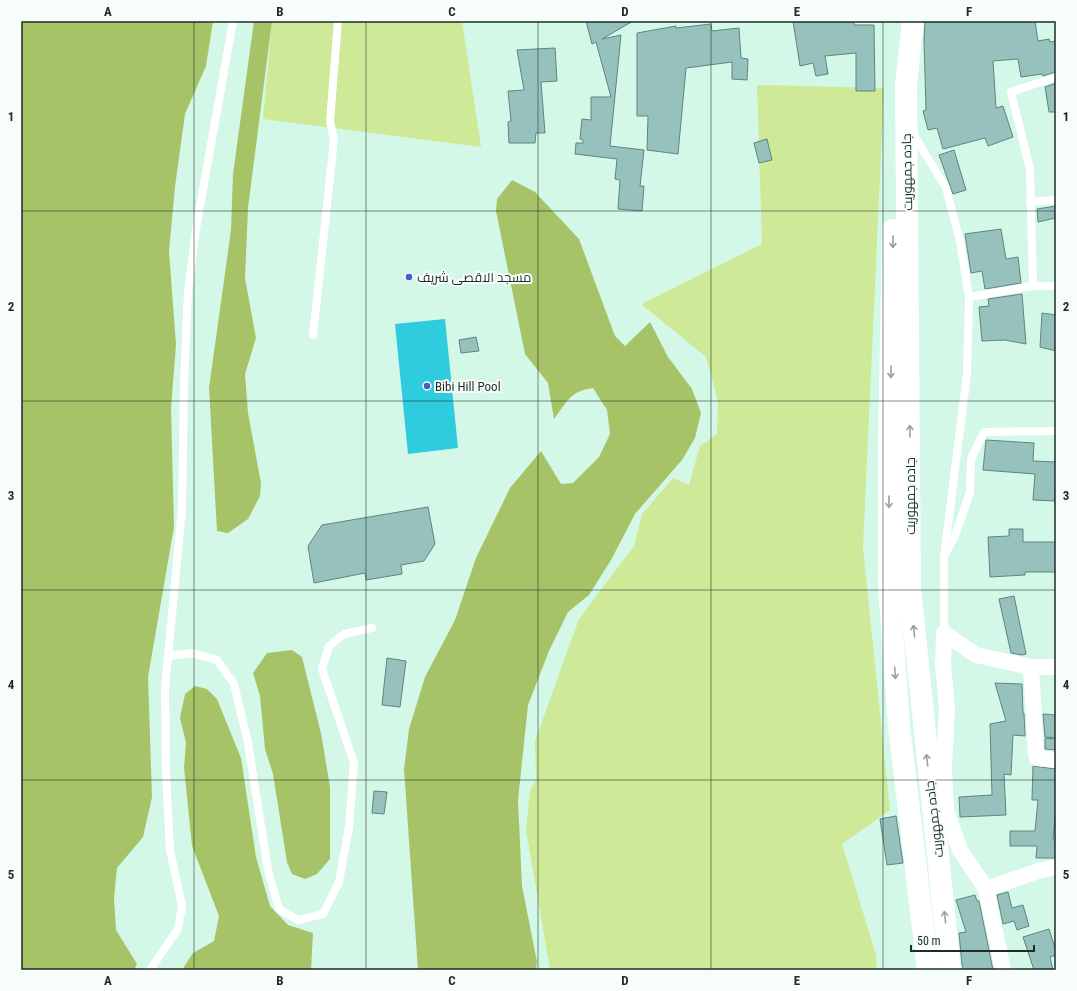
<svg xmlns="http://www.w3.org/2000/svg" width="1077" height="991" font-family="'Roboto Condensed',Cairo,sans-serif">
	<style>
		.green { fill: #ceea98 }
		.forest { fill: #a6c467 }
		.water { fill: #2fcbdf }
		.building { fill: #97c1bc; stroke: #5e8580 }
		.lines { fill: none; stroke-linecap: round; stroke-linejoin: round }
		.lane { stroke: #fff; stroke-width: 8 }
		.street { stroke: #fff; stroke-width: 16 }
		.secondary { stroke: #fff; stroke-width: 22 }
		.oneway { stroke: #9aa09d }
		.grid { fill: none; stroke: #1e2c26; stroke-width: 1; stroke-opacity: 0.55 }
		.poi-dot { fill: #475acf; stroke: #f6fdfa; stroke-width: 1.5 }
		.labels { text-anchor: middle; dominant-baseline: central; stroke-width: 4; stroke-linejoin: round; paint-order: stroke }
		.street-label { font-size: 13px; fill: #1e2c26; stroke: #f6fdfa }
		.poi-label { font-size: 13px; fill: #1e2c26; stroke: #f6fdfa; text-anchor: start }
		.neatline { fill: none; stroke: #1e2c26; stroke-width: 1.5 }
		.grid-label { font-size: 13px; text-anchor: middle; font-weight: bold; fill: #1e2c26 }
	</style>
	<rect width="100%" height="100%" fill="#d3f8e7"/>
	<g class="green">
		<path d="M 272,21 L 462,21 L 481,147 L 263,119 Z"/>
		<path d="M 757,85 L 884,88 L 863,548 L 890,810 L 842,844 L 876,955 L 877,970 L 550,970 L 526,830 L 530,791 L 536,779 L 535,741 L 579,619 L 634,546 L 642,514 L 673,478 L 689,485 L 700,446 L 717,434 L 718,401 L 706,357 L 641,304 L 762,244 Z"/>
	</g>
	<g class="forest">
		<path d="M 21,21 L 213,21 L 206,66 L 185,114 L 175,187 L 169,251 L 176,345 L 171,408 L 174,527 L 148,677 L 152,797 L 143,837 L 117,868 L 114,898 L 116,930 L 137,964 L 134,970 L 21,970 Z"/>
		<path d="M 254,21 L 272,21 L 248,208 L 245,278 L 256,338 L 245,374 L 248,413 L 261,483 L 260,496 L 248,519 L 228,533 L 217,531 L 209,388 L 231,230 L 233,174 Z"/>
		<path d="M 512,180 L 535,192 L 579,239 L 615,336 L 625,346 L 650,322 L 668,357 L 692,389 L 701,413 L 695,438 L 682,460 L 635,514 L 611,560 L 589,595 L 568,612 L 549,651 L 528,705 L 518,800 L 522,886 L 537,962 L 536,970 L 418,970 L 404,769 L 409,729 L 425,677 L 455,620 L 476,558 L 510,488 L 541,451 L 561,484 L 573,483 L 599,457 L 610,434 L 607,410 L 593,388 C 570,391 567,402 554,419 L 548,383 L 525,354 L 496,211 L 497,199 Z"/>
		<path d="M 292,650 L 302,657 L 321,733 L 330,787 L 330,859 L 317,874 L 305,879 L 292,874 L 287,862 L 273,774 L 265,749 L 260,696 L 253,673 L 267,653 Z"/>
		<path d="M 195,686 L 207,689 L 217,699 L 241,758 L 256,857 L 270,906 L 288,925 L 313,933 L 311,970 L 182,970 L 193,953 L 214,941 L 219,916 L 192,846 L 184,767 L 186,743 L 180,718 L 185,694 Z"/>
	</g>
	<path class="water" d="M 445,319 L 458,448 L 408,454 L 395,324 Z"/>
	<g class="building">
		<path d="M 586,21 L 633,21 L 602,39 L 621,35 L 610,146 L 644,150 L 640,186 L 644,186 L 642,211 L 618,209 L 620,180 L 615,179 L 617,159 L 575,154 L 576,143 L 583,143 L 583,140 L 580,139 L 582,119 L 591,120 L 591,97 L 611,97 L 596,42 L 592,44 Z"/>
		<path d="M 793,21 L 854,21 L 854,25 L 874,25 L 875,91 L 856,91 L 856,53 L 825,56 L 828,74 L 816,76 L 813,63 L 800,66 Z"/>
		<path d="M 925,21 L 1035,21 L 1038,41 L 1049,39 L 1050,42 L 1056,41 L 1056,72 L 1043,76 L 1042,74 L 1021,77 L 1018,59 L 993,61 L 996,108 L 1003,106 L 1013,137 L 988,146 L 985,138 L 943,149 L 937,128 L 928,130 L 923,111 L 926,110 L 924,40 Z"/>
		<path d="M 711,24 L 712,31 L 739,28 L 741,58 L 748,59 L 747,80 L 732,79 L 732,62 L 686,68 L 678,154 L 647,150 L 648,116 L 637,116 L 637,33 L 676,26 L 676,28 Z"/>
		<path d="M 555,48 L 557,81 L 541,82 L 545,133 L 536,133 L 535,143 L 509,143 L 508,122 L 511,121 L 508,91 L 524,90 L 517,50 Z"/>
		<path d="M 1056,83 L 1056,112 L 1049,112 L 1045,87 Z"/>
		<path d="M 767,139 L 772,160 L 759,163 L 754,143 Z"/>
		<path d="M 954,150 L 966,190 L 953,194 L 939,155 Z"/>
		<path d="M 1056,206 L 1056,218 L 1038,222 L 1037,209 Z"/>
		<path d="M 1001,229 L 1006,259 L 1018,257 L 1021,283 L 985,289 L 982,271 L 971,273 L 965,234 Z"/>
		<path d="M 1022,294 L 1026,344 L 1005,340 L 982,341 L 979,307 L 989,306 L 988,299 Z"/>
		<path d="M 1042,313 L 1056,315 L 1056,351 L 1040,347 Z"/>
		<path d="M 476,337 L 479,351 L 461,353 L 459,340 Z"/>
		<path d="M 986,440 L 1034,443 L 1033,461 L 1056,462 L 1055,501 L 1033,500 L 1035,474 L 983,470 Z"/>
		<path d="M 428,507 L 435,544 L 424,561 L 401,565 L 402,574 L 366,580 L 365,573 L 314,583 L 308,546 L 322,525 Z"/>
		<path d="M 1009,529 L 1023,529 L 1023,542 L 1056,542 L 1056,572 L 1025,572 L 1025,575 L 990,577 L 988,537 L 1009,536 Z"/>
		<path d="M 1014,596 L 1026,654 L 1022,655 L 1011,653 L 999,599 Z"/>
		<path d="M 387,658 L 406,661 L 400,707 L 382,705 Z"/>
		<path d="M 995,683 L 1022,684 L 1023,713 L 1024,713 L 1025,736 L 1013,735 L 1011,775 L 1004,774 L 1006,815 L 960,817 L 959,797 L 992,795 L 990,724 L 1006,721 Z"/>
		<path d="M 1043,714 L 1056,715 L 1056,738 L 1045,737 Z"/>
		<path d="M 1045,738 L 1056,739 L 1056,750 L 1045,749 Z"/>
		<path d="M 1033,766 L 1056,769 L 1056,807 L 1053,840 L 1056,840 L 1056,858 L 1036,858 L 1037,846 L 1010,846 L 1010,831 L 1035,831 L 1038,800 L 1032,800 Z"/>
		<path d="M 374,791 L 387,792 L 384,814 L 372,813 Z"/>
		<path d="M 896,816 L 903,863 L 887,865 L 880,819 Z"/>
		<path d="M 1008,892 L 1012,908 L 1023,905 L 1029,926 L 1017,930 L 1014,921 L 1003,924 L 997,895 Z"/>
		<path d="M 975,895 L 977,901 L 979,901 L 993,970 L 964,970 L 962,965 L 959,933 L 966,932 L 956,900 Z"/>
		<path d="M 1049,929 L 1056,951 L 1056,955 L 1050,957 L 1053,970 L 1034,970 L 1023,937 Z"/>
	</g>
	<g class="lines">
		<g class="lane">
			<path d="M 914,132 L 915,137 L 946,188 L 960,241 L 969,297 L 967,374 L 944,557 L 944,633"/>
			<path d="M 1030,202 L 1056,200"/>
			<path d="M 1033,286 L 1030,169 L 1011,92 L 1056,77"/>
			<path d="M 969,297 L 1033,286 L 1056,286"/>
			<path d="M 313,335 L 334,140 L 330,121 L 338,21"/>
			<path d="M 946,553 L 955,536 L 970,492 L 971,459 L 984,432 L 1056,431"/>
			<path d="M 169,656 L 192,653 L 217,660 L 234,684 L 248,743 L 268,870 L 279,909 L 298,920 L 323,914 L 339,882 L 349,827 L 354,763 L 322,669 L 329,646 L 344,634 L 372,628"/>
			<path d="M 150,970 L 178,929 L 182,906 L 170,850 L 166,774 L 165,688 L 182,509 L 184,384 L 188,291 L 197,223 L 233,21"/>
		</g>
		<g class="street">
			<path d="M 944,633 L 943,665 L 947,708 L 944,767 L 946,811 L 960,850 L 986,889 L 1003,970"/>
			<path d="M 944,633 L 976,655 L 1031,667 L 1056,667"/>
			<path d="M 1031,667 L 1036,754 L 1037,758 L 1056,760"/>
			<path d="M 986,889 L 1038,871 L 1056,867"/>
		</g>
		<g class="secondary">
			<path d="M 913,21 L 906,84 L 910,589 L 950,970"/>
			<path d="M 893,230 L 889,443 L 889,586 L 899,726 L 928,970"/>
		</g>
	</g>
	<defs><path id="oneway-shaft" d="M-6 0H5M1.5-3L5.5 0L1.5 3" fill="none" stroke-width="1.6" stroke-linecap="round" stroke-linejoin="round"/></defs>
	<g class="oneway">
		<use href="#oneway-shaft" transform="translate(893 242) rotate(91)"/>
		<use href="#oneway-shaft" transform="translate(891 372) rotate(91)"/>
		<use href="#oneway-shaft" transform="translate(910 431) rotate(-91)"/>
		<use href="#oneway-shaft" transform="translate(889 502) rotate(90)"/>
		<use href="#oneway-shaft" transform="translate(914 631) rotate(-95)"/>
		<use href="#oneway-shaft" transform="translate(895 673) rotate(86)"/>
		<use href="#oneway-shaft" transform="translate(927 760) rotate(-97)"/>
		<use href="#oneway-shaft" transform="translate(945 917) rotate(-96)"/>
	</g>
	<path class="grid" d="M 194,21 L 194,970M 366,21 L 366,970M 538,21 L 538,970M 711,21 L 711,970M 883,21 L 883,970M 21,211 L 1056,211M 21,401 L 1056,401M 21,590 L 1056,590M 21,780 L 1056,780"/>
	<g class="poi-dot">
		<circle cx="409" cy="277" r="4"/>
		<circle cx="427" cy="386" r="4"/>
	</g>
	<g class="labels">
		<g class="street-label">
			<text transform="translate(907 172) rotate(-91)">جاده جمهوریت</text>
			<text transform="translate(910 496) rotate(-90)">جاده جمهوریت</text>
			<text transform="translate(934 819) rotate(-97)">جاده جمهوریت</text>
		</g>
		<g class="poi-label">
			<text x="417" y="277">مسجد الاقصی شریف</text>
			<text x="435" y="386">Bibi Hill Pool</text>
		</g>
	</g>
	<rect width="1077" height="991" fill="none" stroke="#f6fdfa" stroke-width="44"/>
	<path d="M911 945v6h123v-6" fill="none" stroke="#1e2c26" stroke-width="2"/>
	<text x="917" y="945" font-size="12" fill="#1e2c26" stroke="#f6fdfa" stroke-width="3" paint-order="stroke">50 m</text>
	<rect x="22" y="22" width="1033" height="947" class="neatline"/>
	<g class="grid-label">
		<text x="108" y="16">A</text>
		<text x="280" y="16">B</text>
		<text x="452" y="16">C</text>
		<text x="625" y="16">D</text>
		<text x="797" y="16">E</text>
		<text x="969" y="16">F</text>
		<text x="11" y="121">1</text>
		<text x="1066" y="121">1</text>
		<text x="11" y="311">2</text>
		<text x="1066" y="311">2</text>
		<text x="11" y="500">3</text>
		<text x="1066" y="500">3</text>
		<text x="11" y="689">4</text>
		<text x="1066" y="689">4</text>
		<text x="11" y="879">5</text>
		<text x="1066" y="879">5</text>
		<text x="108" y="985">A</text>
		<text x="280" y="985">B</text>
		<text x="452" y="985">C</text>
		<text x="625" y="985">D</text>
		<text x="797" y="985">E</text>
		<text x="969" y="985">F</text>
	</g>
</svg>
